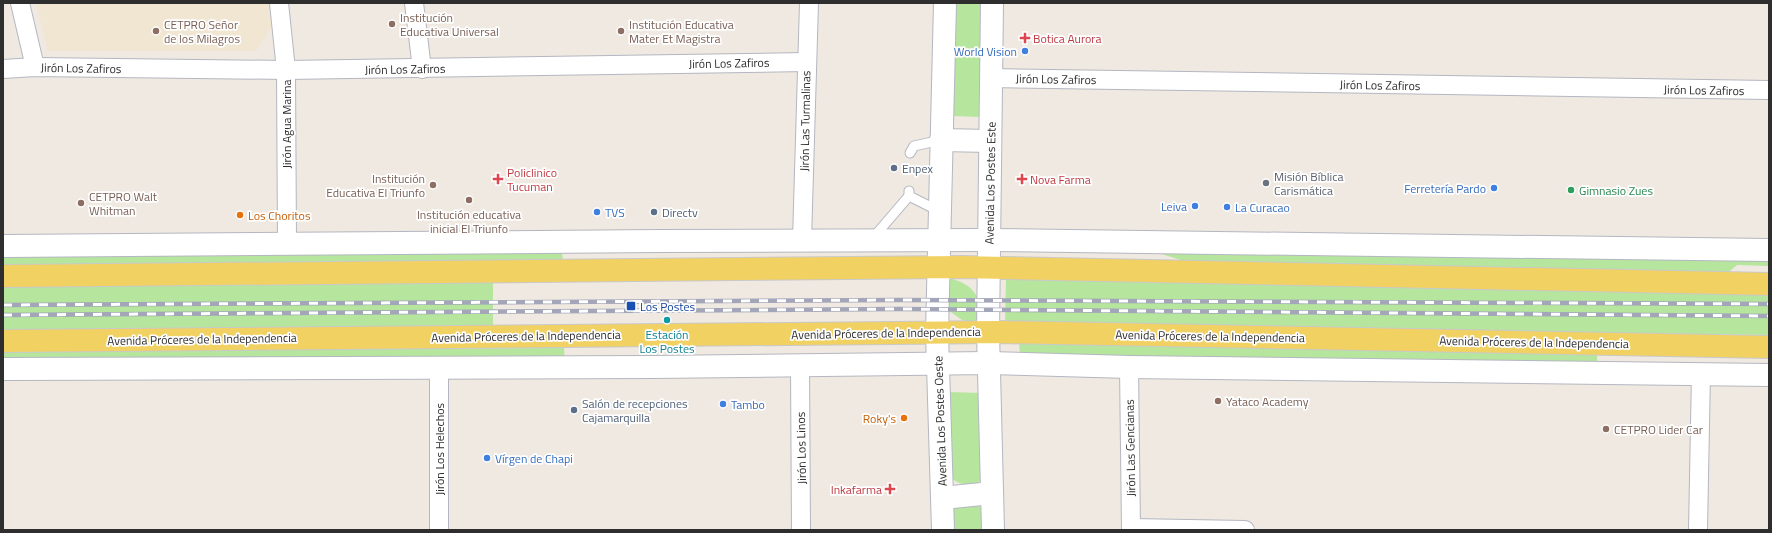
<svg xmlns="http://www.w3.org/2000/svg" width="1772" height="533" font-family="'Titillium Web',sans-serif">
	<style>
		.education { fill: #f0e6d1 }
		.green { fill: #b6e59e }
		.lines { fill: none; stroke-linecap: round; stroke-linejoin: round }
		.service-casing { stroke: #b4b7c1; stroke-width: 11 }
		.minor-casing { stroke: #b4b7c1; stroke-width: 20 }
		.secondary-casing { stroke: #b4b7c1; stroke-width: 24 }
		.primary-casing { stroke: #c9c9c9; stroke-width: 24 }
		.service { stroke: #fff; stroke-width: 9 }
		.minor { stroke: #fff; stroke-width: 18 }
		.secondary { stroke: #fff; stroke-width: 22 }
		.primary { stroke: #f2d163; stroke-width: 22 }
		.rail-casing { stroke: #a3a6b8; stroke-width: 4.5 }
		.rail { stroke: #fff; stroke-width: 3; stroke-dasharray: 9; stroke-linecap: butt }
		.education-dot { fill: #8d6e63; stroke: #fff; stroke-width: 1.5 }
		.health-dot { fill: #e0444e; stroke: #fff; stroke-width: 1.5 }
		.shop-dot { fill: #3f7fe0; stroke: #fff; stroke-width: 1.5 }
		.service-dot { fill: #5c6f8a; stroke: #fff; stroke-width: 1.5 }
		.worship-dot { fill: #6b7280; stroke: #fff; stroke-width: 1.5 }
		.leisure-dot { fill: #2e9e5b; stroke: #fff; stroke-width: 1.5 }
		.food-dot { fill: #e8710a; stroke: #fff; stroke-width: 1.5 }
		.transit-dot { fill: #1a4fb4; stroke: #fff; stroke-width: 1.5 }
		.culture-dot { fill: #0f9aa8; stroke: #fff; stroke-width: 1.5 }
		.labels { text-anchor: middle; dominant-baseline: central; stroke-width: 3.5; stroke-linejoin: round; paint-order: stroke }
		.education-label { font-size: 12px; fill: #785e54; stroke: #fff; text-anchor: start }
		.health-label { font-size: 12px; fill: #be3a42; stroke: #fff; text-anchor: start }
		.shop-label { font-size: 12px; fill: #366cbe; stroke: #fff; text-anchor: start }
		.street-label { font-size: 12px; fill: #2e2e2e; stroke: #fff }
		.service-label { font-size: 12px; fill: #4e5e75; stroke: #fff; text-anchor: start }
		.worship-label { font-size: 12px; fill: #5b616d; stroke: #fff; text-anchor: start }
		.leisure-label { font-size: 12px; fill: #27864d; stroke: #fff; text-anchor: start }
		.food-label { font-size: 12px; fill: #c56008; stroke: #fff; text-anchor: start }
		.transit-label { font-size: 12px; fill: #164399; stroke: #fff; text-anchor: start }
		.culture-label { font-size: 12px; fill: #0d838f; stroke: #fff }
	</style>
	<rect width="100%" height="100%" fill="#efe9e1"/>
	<path class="education" d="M 36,3 L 270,3 L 274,23 L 256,51 L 48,51 Z"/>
	<g class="green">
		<path d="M 952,3 L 983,3 L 981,117 L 953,116 Z"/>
		<path d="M 1152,251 L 1769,259 L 1769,266 L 1737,265 L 1724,276 L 1184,261 Z"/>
		<path d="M 562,252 L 563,264 L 3,270 L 3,254 Z"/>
		<path d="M 944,277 C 970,282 986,295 976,323 L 962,320 L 948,310 Z"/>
		<path d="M 1006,279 L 1769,293 L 1769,335 L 1005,324 Z"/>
		<path d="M 493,282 L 493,329 L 3,331 L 3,285 Z"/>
		<path d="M 1019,342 L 1597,352 L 1597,364 L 1020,356 Z"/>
		<path d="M 564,348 L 565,364 L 3,363 L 3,351 Z"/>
		<path d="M 947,392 L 982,393 L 983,477 L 977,484 C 965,485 958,485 950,476 Z"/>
		<path d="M 959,505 L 979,506 L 986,511 L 986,530 L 951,530 L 950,511 Z"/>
	</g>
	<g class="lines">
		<g class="service-casing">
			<g id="service">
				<path d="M 910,153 L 914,146 L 941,140"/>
				<path d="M 909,191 L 909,196 L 939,211"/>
				<path d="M 872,239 L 909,196"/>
			</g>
		</g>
		<g class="minor-casing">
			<g id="minor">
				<path d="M 20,3 L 35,67"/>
				<path d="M 279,3 L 286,70 L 287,245"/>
				<path d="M 414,3 L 422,69"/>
				<path d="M 3,69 L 35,67 L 286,70 L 806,62"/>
				<path d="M 991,78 L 1769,90"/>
				<path d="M 802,240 L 809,3"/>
				<path d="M 800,366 L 801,530"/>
				<path d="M 1129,367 L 1131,530"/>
				<path d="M 439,369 L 439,530"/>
				<path d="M 1131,528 L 1245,530"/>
				<path d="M 1698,530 L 1701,373"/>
			</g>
		</g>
		<g class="secondary-casing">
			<g id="secondary">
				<path d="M 992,3 L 988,332 L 993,530"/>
				<path d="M 941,140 L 990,141"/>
				<path d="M 3,246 L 660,241 L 989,240 L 1769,250"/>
				<path d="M 3,369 L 653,367 L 988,363 L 1129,367 L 1769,375"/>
				<path d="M 942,498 L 992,493"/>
				<path d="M 943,530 L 937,333 L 945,3"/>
			</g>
		</g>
		<g class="primary-casing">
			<g id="primary">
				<path d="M 3,276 L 961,267 L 1769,284"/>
				<path d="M 3,341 L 998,332 L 1769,347"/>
			</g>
		</g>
		<use href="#service" class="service"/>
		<use href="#minor" class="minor"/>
		<use href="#secondary" class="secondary"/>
		<use href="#primary" class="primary"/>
		<g class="rail-casing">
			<g id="rail">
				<path d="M 3,305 L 898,300 L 1769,304"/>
				<path d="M 3,315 L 899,309 L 1769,316"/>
			</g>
		</g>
		<use href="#rail" class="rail"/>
	</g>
	<g class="education-dot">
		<circle cx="392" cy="24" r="4"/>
		<circle cx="156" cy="31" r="4"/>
		<circle cx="621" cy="31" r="4"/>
		<circle cx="433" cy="185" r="4"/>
		<circle cx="469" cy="200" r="4"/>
		<circle cx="81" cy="203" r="4"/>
		<circle cx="1218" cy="401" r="4"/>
		<circle cx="1606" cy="429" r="4"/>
	</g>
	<g class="health-dot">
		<path d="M1023 32h4v4h4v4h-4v4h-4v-4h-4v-4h4z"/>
		<path d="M496 173h4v4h4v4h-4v4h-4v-4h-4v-4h4z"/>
		<path d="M1020 173h4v4h4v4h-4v4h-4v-4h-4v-4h4z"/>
		<path d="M888 483h4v4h4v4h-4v4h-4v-4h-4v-4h4z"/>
	</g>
	<g class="shop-dot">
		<circle cx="1025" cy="51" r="4"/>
		<circle cx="1494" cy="188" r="4"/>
		<circle cx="1195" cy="206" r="4"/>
		<circle cx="1227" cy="207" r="4"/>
		<circle cx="597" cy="212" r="4"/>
		<circle cx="723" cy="404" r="4"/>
		<circle cx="487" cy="458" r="4"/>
	</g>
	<g class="service-dot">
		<circle cx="894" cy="168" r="4"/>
		<circle cx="654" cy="212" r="4"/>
		<circle cx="574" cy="410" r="4"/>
	</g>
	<circle class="worship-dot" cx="1266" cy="183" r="4"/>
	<circle class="leisure-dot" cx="1571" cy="190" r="4"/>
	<g class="food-dot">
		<circle cx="240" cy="215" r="4"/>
		<circle cx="904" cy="418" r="4"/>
	</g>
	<rect class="transit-dot" x="626" y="301" width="10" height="10" rx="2"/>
	<circle class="culture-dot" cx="667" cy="320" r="4"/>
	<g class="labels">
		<g class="education-label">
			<text x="400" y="17">Institución<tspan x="400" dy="14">Educativa Universal</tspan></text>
			<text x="164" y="24">CETPRO Señor<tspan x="164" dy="14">de los Milagros</tspan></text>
			<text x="629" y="24">Institución Educativa<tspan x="629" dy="14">Mater Et Magistra</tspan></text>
			<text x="425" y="178" text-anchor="end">Institución<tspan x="425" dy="14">Educativa El Triunfo</tspan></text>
			<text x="89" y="196">CETPRO Walt<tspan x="89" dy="14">Whitman</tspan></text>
			<text x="469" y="214" text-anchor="middle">Institución educativa<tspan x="469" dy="14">inicial El Triunfo</tspan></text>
			<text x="1226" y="401">Yataco Academy</text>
			<text x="1614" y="429">CETPRO Lider Car</text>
		</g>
		<g class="health-label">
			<text x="1033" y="38">Botica Aurora</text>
			<text x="507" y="172">Policlinico<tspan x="507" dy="14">Tucuman</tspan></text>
			<text x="1030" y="179">Nova Farma</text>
			<text x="882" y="489" text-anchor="end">Inkafarma</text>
		</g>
		<g class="shop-label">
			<text x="1017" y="51" text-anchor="end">World Vision</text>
			<text x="1486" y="188" text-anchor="end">Ferretería Pardo</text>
			<text x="1187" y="206" text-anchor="end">Leiva</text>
			<text x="1235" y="207">La Curacao</text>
			<text x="605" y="212">TVS</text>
			<text x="731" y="404">Tambo</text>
			<text x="495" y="458">Vírgen de Chapi</text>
		</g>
		<g class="street-label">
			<text transform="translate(729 63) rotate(-1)">Jirón Los Zafiros</text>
			<text transform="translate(81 68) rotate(1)">Jirón Los Zafiros</text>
			<text transform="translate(405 69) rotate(-1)">Jirón Los Zafiros</text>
			<text transform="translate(1056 79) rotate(1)">Jirón Los Zafiros</text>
			<text transform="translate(1380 85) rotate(1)">Jirón Los Zafiros</text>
			<text transform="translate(1704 90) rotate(1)">Jirón Los Zafiros</text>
			<text transform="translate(805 121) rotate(-89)">Jirón Las Turmalinas</text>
			<text transform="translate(286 124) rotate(-90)">Jirón Agua Marina</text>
			<text transform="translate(990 183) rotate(-89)">Avenida Los Postes Este</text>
			<text transform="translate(886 333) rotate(-1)">Avenida Próceres de la Independencia</text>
			<text transform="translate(526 336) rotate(-1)">Avenida Próceres de la Independencia</text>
			<text transform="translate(1210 336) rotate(1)">Avenida Próceres de la Independencia</text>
			<text transform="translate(202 339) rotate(-1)">Avenida Próceres de la Independencia</text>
			<text transform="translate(1534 342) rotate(1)">Avenida Próceres de la Independencia</text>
			<text transform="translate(940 421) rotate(-92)">Avenida Los Postes Oeste</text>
			<text transform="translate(801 448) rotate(-91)">Jirón Los Linos</text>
			<text transform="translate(1130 448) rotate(-91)">Jirón Las Gencianas</text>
			<text transform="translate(439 449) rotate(-90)">Jirón Los Helechos</text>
		</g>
		<g class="service-label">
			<text x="902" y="168">Enpex</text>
			<text x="662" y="212">Directv</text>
			<text x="582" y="403">Salón de recepciones<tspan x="582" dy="14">Cajamarquilla</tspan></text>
		</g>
		<g class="worship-label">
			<text x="1274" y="176">Misión Bíblica<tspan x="1274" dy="14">Carismática</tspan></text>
		</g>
		<g class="leisure-label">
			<text x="1579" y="190">Gimnasio Zues</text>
		</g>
		<g class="food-label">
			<text x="248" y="215">Los Choritos</text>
			<text x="896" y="418" text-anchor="end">Roky's</text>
		</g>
		<g class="transit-label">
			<text x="640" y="306">Los Postes</text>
		</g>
		<g class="culture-label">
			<text x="667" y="334">Estación<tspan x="667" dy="14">Los Postes</tspan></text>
		</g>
	</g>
	<rect width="1772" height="533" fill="none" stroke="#2e2e2e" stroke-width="8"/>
</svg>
